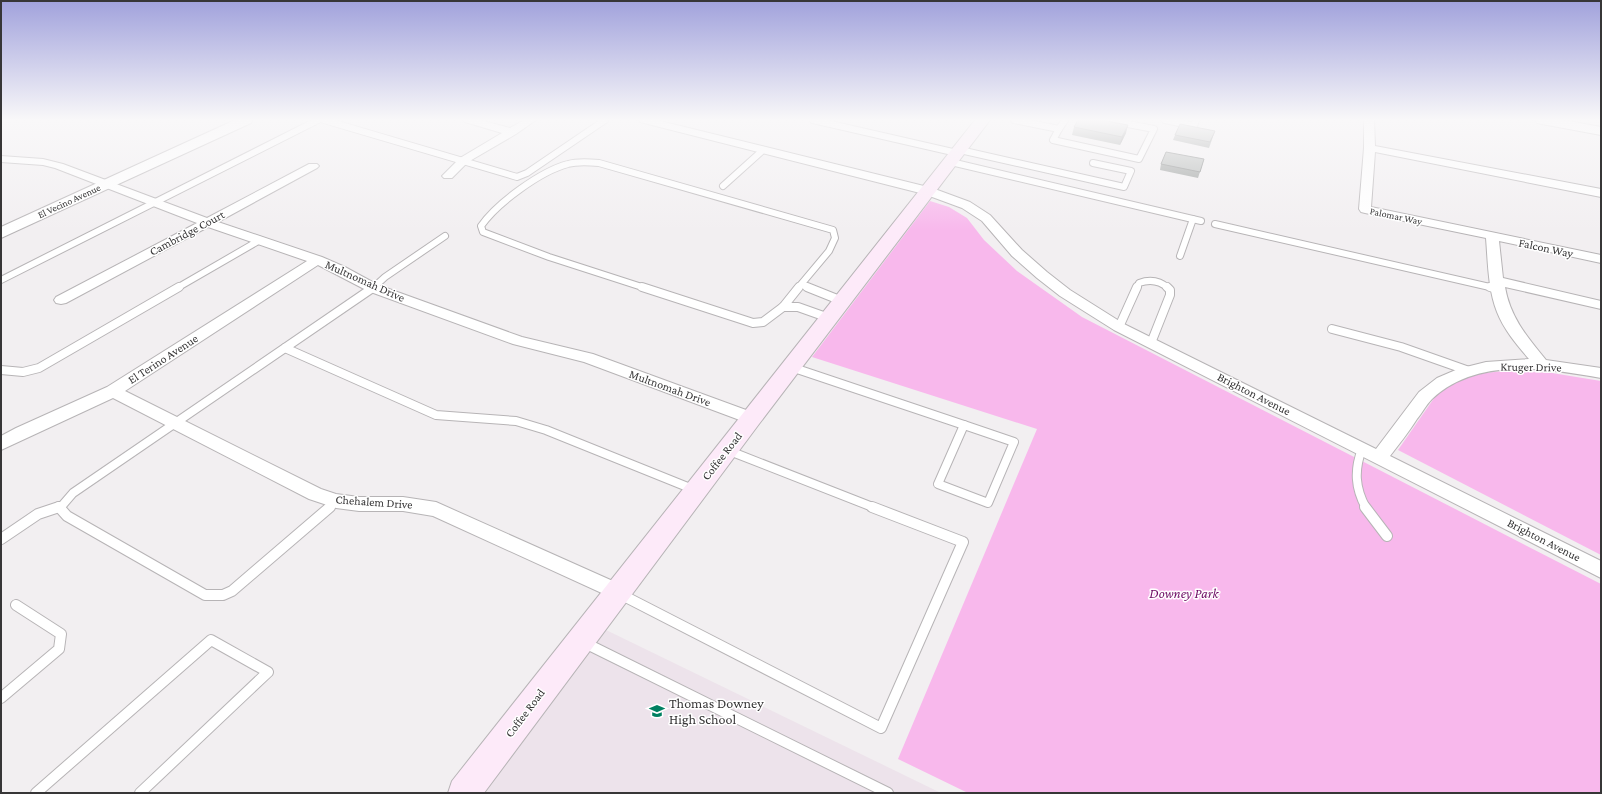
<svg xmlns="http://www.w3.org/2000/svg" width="1602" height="794" font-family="'Crimson Pro',serif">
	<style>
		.built { fill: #ede3eb }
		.green { fill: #f8b8ec }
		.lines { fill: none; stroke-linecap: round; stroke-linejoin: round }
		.service-far2-casing { stroke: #b7b4b6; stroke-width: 8 }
		.service-far1-casing { stroke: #b7b4b6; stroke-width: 10 }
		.service-casing { stroke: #b7b4b6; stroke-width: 12 }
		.minor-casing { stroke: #b7b4b6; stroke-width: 2 }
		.tertiary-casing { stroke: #b7b4b6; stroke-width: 2 }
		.secondary-casing { stroke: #b7b4b6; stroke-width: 2 }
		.service-far2 { stroke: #fff; stroke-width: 6 }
		.service-far1 { stroke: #fff; stroke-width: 8 }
		.service { stroke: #fff; stroke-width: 10 }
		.minor { fill: #fff; fill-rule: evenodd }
		.tertiary { fill: #fff; fill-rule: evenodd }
		.secondary { fill: #fdeaf9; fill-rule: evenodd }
		.wall { fill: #979b99 }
		.shaded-wall { fill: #7b7e7d }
		.building { fill: #b0b4b2; stroke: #7b7e7d }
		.labels { text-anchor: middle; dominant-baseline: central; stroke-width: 3; stroke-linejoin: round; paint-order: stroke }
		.far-street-label { font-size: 10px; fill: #373637; stroke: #fff }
		.street-label { font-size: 12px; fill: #373637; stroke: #fff }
		.near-park-label { font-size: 14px; font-style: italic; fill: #6e0d64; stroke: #fff }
		.near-poi-label { font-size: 14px; fill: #373637; stroke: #fff; text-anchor: start }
	</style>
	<rect width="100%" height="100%" fill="#f2eff1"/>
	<path class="built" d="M 604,629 L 941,793 L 480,793 Z"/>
	<g class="green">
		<path d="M 930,201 L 949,207 L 967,218 L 984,240 L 1017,271 L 1082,317 L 1601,584 L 1601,793 L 968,793 L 898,759 L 1037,429 L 812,357 Z"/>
		<path d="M 1504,371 L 1552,373 L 1601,381 L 1601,555 L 1398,450 L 1439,391 L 1466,375 Z"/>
	</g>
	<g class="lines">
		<g class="service-far2-casing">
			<g id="service-far2">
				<path d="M 324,120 L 517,177 L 527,173 L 605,120"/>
				<path d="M 813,120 L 957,153"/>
				<path d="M 1014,120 L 1059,129 L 1065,120"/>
				<path d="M 1165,120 L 1194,126 L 1196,120"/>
				<path d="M 1059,129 L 1053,140 L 1139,159 L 1154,129 L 1107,120"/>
				<path d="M 960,150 L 1124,187 L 1131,171 L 1093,163"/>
				<path d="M 951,162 L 1201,221"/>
				<path d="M 723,186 L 763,150"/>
				<path d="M 1215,224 L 1494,288"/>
				<path d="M 1180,256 L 1193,219"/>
				<path d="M 1,280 L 318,120"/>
				<path d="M 802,284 L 809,288"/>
				<path d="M 177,288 L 260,240"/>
				<path d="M 373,288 L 385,277 L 445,236"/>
				<path d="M 645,288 L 549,257 L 483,232 L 481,226 C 497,203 541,171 568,164 C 578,161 589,162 599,163 L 833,230 L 835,238 L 829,251 L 798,288"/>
				<path d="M 1137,288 L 1139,283 C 1150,279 1159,280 1168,288"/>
			</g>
		</g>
		<g class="service-far1-casing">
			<g id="service-far1">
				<path d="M 642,287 L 753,323 L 763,322 L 783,307 L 799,287"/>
				<path d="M 807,287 L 842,301"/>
				<path d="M 1490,287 L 1498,289"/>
				<path d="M 783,307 L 798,307 L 829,318"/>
				<path d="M 1119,327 L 1137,287"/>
				<path d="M 1332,329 L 1401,347 L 1469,371"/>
				<path d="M 1151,343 L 1170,295 L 1170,290 L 1167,287"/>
				<path d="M 285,348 L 436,415 L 516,421 L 546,430 L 695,490"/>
				<path d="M 791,367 L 964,425"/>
				<path d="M 1,370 L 23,372 L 39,368 L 179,287"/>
				<path d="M 964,425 L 1014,442 L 988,503 L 938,484 Z"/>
				<path d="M 1362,449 C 1354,470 1355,488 1366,508"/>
				<path d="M 727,450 L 875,508"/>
				<path d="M 57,508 L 59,507"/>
				<path d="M 60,508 L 73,493 L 374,287"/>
				<path d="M 328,508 L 336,501"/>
			</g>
		</g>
		<g class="service-casing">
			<g id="service">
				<path d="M 59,507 L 67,516 L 205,595 L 223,595 L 232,591 L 330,507"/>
				<path d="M 1365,507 L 1387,536"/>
				<path d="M 1,539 L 38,514 L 59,507"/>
				<path d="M 620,594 L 881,728 L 963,542 L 872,507"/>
				<path d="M 585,643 L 888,793"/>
				<path d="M 1,698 L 59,649 L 61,634 L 16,605"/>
				<path d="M 36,793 L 211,640 L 268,672 L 140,793"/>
			</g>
		</g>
		<g class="minor-casing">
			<g id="minor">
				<path d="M 464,120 L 480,120 L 510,128 L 524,120 L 536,120 L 516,134 L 468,162 L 452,178 L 444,178 L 442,176 L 460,158 L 502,133 L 465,122 Z"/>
				<path d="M 639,120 L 656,120 L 932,188 L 970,202 L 990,215 L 1022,250 L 1047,272 L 1070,290 L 1124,324 L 1376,449 L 1419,392 L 1437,378 L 1458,369 L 1486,362 L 1529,359 C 1517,345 1504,330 1497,312 C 1488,289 1488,263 1486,238 L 1365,213 L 1361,212 L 1359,209 L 1364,148 L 1364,120 L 1374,120 L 1375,146 L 1601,189 L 1601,197 L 1375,152 L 1371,207 L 1601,255 L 1601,263 L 1499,241 L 1503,278 L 1601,301 L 1601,309 L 1505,287 C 1510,317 1527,337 1546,360 L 1601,368 L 1601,378 C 1545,368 1477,357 1432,399 C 1426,405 1422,413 1417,419 C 1409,432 1399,444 1390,456 L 1601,561 L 1601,578 L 1114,330 L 1060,296 L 1037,278 L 1012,256 L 982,221 L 962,208 L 924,194 L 640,122 Z"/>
				<path d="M 1,156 L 43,159 L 63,164 L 207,218 L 309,164 L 317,164 L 319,166 L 317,168 L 218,222 L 322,257 L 345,267 L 378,285 L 522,337 L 593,354 L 757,414 L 759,418 L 757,422 L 751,424 L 745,422 L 584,362 L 513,344 L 368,291 L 318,265 L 125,391 L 321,489 L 336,494 L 359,497 L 403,497 L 436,502 L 624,586 L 627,592 L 624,598 L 617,600 L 433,516 L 403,511 L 359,511 L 336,508 L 309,499 L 113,398 L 1,450 L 1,436 L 16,428 L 107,387 L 307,261 L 208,227 L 66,303 L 61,304 L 56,303 L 54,300 L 56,297 L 197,223 L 55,168 L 43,165 L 1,162 Z"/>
			</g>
		</g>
		<g class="tertiary-casing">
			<g id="tertiary">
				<path d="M 235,120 L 253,120 L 251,123 L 1,238 L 1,227 Z"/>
				<path d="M 1535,120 L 1563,120 L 1601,127 L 1601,135 L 1542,124 L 1537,123 Z"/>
			</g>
		</g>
		<g class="secondary-casing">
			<path id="secondary" d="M 975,120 L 990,120 L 759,424 L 484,793 L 448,793 L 452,781 Z"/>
		</g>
		<use href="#service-far2" class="service-far2"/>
		<use href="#service-far1" class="service-far1"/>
		<use href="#service" class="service"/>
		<use href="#minor" class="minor"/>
		<use href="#tertiary" class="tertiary"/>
		<use href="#secondary" class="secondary"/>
	</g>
	<g class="wall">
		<path d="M 1074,127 L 1126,133 L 1120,145 L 1072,135 Z"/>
		<path d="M 1215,131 L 1209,148 L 1173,140 L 1175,135 Z"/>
		<path d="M 1204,159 L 1198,178 L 1160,170 L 1161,164 Z"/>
	</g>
	<path class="shaded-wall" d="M 1128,125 L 1126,133 L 1120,145 L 1122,137 Z"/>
	<g class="building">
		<path d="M 1078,120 L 1101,120 L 1128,125 L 1122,137 L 1074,127 Z"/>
		<path d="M 1180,124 L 1215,131 L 1210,142 L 1175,135 Z"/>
		<path d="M 1166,152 L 1204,159 L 1200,172 L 1161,164 Z"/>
	</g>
	<linearGradient id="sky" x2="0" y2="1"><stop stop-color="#a1a2dc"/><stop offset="0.52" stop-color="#f9f8f9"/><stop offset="1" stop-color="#f9f8f9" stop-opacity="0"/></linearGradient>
	<rect width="1602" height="231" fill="url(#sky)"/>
	<defs>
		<g id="school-bare" transform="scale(1.2)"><path d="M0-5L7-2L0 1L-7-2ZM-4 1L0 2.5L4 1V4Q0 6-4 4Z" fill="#008061" stroke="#fff" stroke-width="2.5" paint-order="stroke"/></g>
	</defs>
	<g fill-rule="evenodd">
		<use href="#school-bare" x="657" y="711"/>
	</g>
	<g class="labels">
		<g class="far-street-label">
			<text transform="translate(69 201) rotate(-25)">El Vecino Avenue</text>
			<text transform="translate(1396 216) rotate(12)">Palomar Way</text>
		</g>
		<g class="street-label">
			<text transform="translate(187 233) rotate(-28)">Cambridge Court</text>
			<text transform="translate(1546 248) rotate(12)">Falcon Way</text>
			<text transform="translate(365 281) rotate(24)">Multnomah Drive</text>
			<text transform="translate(163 359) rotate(-33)">El Terino Avenue</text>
			<text transform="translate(1531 367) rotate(1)">Kruger Drive</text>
			<text transform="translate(670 388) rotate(20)">Multnomah Drive</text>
			<text transform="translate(1254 394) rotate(27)">Brighton Avenue</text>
			<text transform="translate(722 456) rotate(-52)">Coffee Road</text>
			<text transform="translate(374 502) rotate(4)">Chehalem Drive</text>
			<text transform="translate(1544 540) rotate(27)">Brighton Avenue</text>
			<text transform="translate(525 713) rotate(-53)">Coffee Road</text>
		</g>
		<g class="near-park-label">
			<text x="1184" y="593">Downey Park</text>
		</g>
		<g class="near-poi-label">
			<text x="669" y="703">Thomas Downey<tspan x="669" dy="16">High School</tspan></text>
		</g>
	</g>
	<rect width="1602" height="794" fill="none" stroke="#373637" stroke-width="4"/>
</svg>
